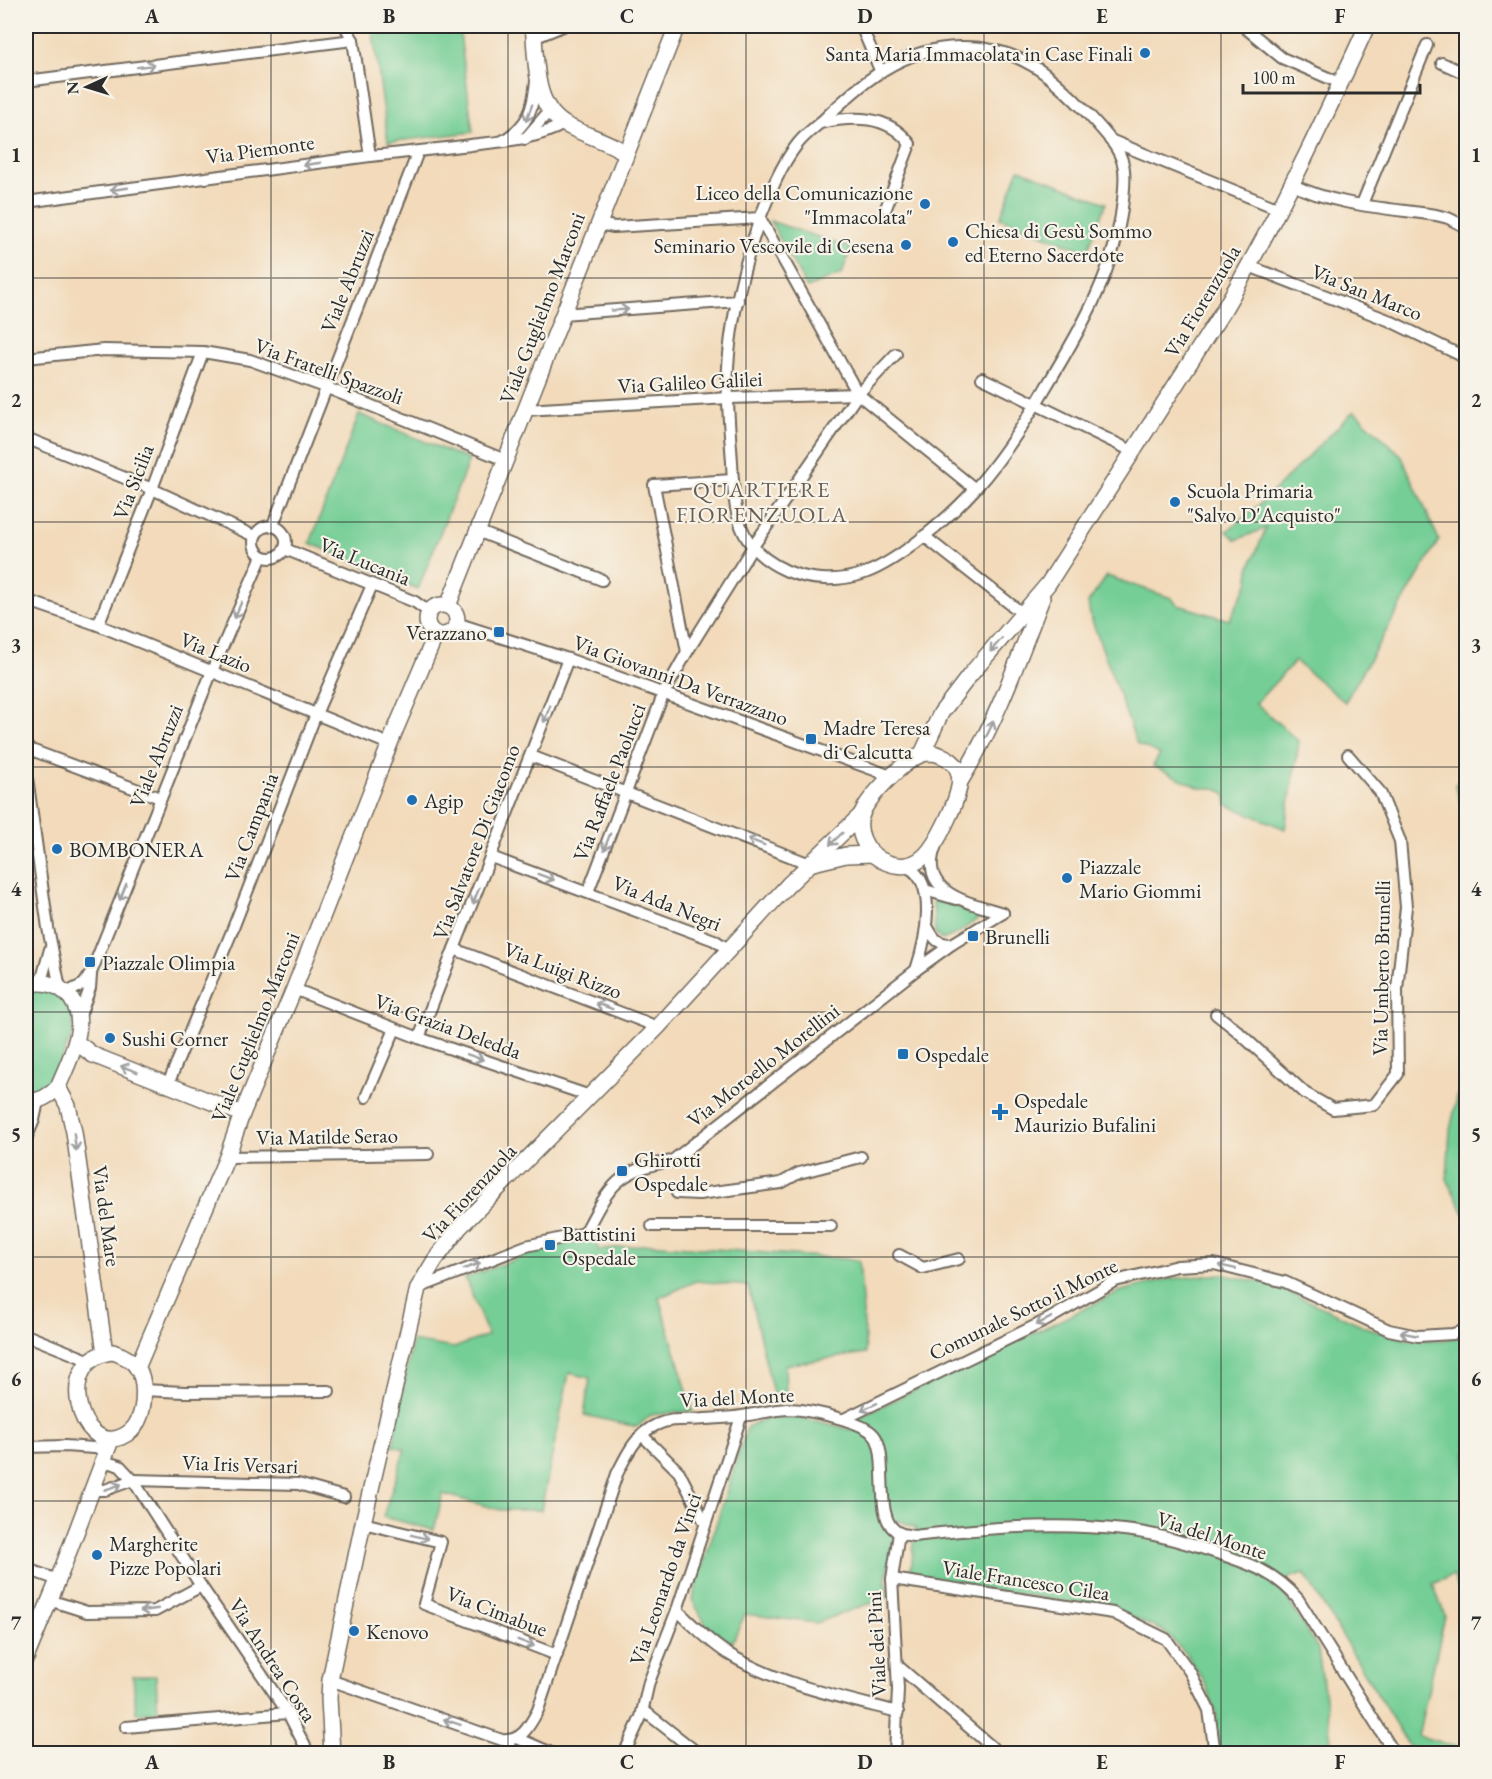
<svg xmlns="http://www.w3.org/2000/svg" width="1492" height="1779" font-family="'EB Garamond',serif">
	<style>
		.green { fill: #74ce95; stroke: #507c60; stroke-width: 1.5 }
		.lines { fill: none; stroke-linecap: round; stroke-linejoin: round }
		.street-casing { stroke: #71685d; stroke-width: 14 }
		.secondary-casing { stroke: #71685d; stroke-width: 18 }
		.street { stroke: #fff; stroke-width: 10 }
		.secondary { stroke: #fff; stroke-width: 15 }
		.oneway { stroke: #a0a0a0 }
		.grid { fill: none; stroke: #2b2b2b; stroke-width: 1.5; stroke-opacity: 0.55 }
		.poi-dot { fill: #1f6fb2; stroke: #f7f3e8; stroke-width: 2 }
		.labels { text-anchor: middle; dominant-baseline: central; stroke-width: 4.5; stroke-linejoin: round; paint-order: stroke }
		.poi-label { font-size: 21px; fill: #2b2b2b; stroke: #f7f3e8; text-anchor: start }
		.street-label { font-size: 21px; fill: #2b2b2b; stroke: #f7f3e8 }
		.neighbourhood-label { font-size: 22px; letter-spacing: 1.5px; fill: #6a5d52; stroke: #f7f3e8 }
		.neatline { fill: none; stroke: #2b2b2b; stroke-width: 2 }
		.grid-label { font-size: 20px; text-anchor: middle; font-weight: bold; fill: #2b2b2b }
	</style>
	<rect width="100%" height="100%" fill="#f7f3e8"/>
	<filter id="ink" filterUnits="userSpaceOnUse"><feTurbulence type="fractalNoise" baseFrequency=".0167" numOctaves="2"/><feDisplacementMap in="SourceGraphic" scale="12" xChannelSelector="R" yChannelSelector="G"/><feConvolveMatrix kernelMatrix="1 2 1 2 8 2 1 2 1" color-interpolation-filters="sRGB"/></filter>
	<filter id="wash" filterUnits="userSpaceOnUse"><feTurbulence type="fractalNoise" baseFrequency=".008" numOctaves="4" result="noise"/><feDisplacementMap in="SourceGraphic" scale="24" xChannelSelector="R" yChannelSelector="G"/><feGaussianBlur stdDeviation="1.35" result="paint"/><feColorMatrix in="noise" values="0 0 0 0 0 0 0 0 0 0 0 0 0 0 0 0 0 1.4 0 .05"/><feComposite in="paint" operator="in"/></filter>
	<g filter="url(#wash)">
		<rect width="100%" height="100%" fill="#f2daba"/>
		<g class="green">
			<path d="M 372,26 L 459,26 L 473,132 L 388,142 Z"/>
			<path d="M 1019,169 L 1106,203 L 1087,252 L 1000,218 Z"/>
			<path d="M 770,221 L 851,248 L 842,274 L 807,288 Z"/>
			<path d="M 1354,411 L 1401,455 L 1439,540 L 1345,702 L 1295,661 L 1256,703 L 1299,742 L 1285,829 L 1227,805 L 1225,793 L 1214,788 L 1200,788 L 1153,766 L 1160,754 L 1137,744 L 1090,615 L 1088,603 L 1107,576 L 1171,598 L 1178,605 L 1229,620 L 1249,581 L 1249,569 L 1266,528 L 1236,540 L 1227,531 L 1261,503 Z"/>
			<path d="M 359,414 L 469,460 L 418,589 L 310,543 Z"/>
			<path d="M 1466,773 L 1466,818 L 1455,785 Z"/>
			<path d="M 935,899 L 983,915 L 958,933 L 942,940 L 935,933 L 933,903 Z"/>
			<path d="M 33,989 L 53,991 L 61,999 L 69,1008 L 73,1019 L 73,1032 L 52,1084 L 35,1094 L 26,1096 L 26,991 Z"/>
			<path d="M 1466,1058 L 1466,1218 L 1447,1179 L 1450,1130 Z"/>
			<path d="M 596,1238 L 598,1250 L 649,1244 L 859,1260 L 866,1353 L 785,1365 L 786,1396 L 774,1398 L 748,1286 L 696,1281 L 659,1298 L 693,1411 L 651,1415 L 637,1427 L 584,1415 L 590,1378 L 569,1373 L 541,1510 L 500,1510 L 443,1494 L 434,1530 L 383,1517 L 405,1449 L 393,1446 L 412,1341 L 454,1348 L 488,1335 L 465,1278 L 546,1248 Z"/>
			<path d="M 1221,1274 L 1273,1285 L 1375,1331 L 1410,1340 L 1445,1340 L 1466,1334 L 1466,1602 L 1463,1601 L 1453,1575 L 1433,1584 L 1445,1616 L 1418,1736 L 1466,1749 L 1466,1753 L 1413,1753 L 1304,1573 L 1289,1578 L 1283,1592 L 1318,1649 L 1333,1753 L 1220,1753 L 1216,1714 L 1206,1685 L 1187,1655 L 1163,1631 L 1113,1609 L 910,1577 L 916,1528 L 898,1520 L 886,1578 L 887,1597 L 816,1623 L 745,1614 L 732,1643 L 707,1626 L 692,1600 L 747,1427 C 754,1424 762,1419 770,1418 C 797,1415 825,1422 850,1430 L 857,1418 L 1121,1291 L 1170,1279 Z"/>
			<path d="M 133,1676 L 156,1676 L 158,1711 L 136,1713 Z"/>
		</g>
	</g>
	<g filter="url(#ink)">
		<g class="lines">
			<g class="street-casing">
				<g id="street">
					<path d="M 345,26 L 353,40 L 370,156"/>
					<path d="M 861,26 L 880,70"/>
					<path d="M 1243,26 L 1282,58 L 1340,83"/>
					<path d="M 534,38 L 563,26"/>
					<path d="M 1442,63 L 1466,74"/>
					<path d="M 26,81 L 353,40"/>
					<path d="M 820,123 C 852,116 888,114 910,144 L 886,208"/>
					<path d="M 525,139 L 550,110"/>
					<path d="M 504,140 C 529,125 533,109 536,81"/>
					<path d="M 1110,140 L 1279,209"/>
					<path d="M 1291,184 C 1335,206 1388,208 1436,215 L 1448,218 L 1466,227"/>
					<path d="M 26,202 L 370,156 C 404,153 437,149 471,145 C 504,141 534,140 564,124"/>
					<path d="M 1362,204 L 1427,45"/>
					<path d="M 598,224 L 614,227 L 760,218 C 744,265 731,317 728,367 C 726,398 730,431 732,462 C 734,511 736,549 787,571 C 811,581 840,582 865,573 C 899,561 951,516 975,489 C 1002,459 1025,423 1046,387 C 1081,329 1116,270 1123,200 C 1124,188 1126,175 1123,164 C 1119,146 1102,130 1090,116 C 1052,75 1019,46 960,47 C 900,48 863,82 822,121 C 813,129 803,136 796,146 C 780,167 770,193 760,218 L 858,394 L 975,489"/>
					<path d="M 1249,266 L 1388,320 L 1460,355 L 1466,360"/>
					<path d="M 562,314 L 738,301"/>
					<path d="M 26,358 L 104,350 L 203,352 L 250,360 L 325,387 L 505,460"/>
					<path d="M 982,378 L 1132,451"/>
					<path d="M 525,410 L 729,398 L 858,394"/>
					<path d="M 26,438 L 152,489 L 254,536"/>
					<path d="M 273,525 L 418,152"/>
					<circle cx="270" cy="542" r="16"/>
					<path d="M 477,531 L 602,580"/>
					<path d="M 924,536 L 1023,614"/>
					<path d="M 285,549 L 415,602 L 429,612"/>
					<path d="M 26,600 L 98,625 L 389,744"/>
					<path d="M 456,623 L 568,659 L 891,776"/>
					<path d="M 98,625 L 152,489 L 203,352"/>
					<path d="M 687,652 L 654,485 L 733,480"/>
					<path d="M 26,748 L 160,798"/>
					<path d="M 531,756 L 810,864"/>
					<path d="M 26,770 L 48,928 L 60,988"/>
					<path d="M 935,848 C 918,894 971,903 1003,913"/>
					<path d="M 491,857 L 714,940 L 728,949"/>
					<path d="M 902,865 C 941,876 925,943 916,970"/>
					<path d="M 925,890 L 956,899"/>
					<path d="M 588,892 L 663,695 L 687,652 L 752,548 L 858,394 L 896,354"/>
					<path d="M 927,926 C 934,939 937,944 952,944"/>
					<path d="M 454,949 L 658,1027"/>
					<path d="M 41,982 L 50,949"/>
					<path d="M 294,989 L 419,1038 L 590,1096"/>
					<path d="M 66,993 L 84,984 L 91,973 L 212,671 L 262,556"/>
					<path d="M 1216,1014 L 1235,1029 L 1305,1093 L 1333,1109 L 1374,1105 L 1398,1074 L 1397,989 L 1406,907 L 1400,841 L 1380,792 L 1348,755"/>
					<path d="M 79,1018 L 90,988 L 91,975"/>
					<path d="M 419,1038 L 568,659"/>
					<path d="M 168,1084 L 230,936 L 316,714 L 372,585"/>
					<path d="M 366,1097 L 395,1029"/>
					<path d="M 26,1139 L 34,1120 L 38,1101"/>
					<path d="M 227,1157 L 428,1154"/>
					<path d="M 677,1193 L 699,1194 L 781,1183 L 799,1173 L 861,1157"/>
					<path d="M 652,1226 L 831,1226"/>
					<path d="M 899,1255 L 923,1268 L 959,1259"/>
					<path d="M 418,1288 L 526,1246 L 585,1233 C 609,1187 617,1169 672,1161 L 916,970 L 952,944 L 1003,913"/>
					<path d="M 26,1335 L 88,1360"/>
					<path d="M 143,1390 L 184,1392 L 329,1391"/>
					<path d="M 844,1419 L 1047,1320 L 1115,1281 L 1177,1266 L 1214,1264 L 1285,1282 L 1389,1330 L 1418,1336 L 1453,1334 L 1466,1330"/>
					<path d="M 642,1435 L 679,1472 L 705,1523"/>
					<path d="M 26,1447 L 65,1446 L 108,1449"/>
					<path d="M 103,1461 L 120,1466 L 133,1480 L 201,1586 L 288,1713 L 309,1754"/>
					<path d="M 92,1490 L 105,1490 L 133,1480 L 298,1484 L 344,1497"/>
					<path d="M 363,1523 L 441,1542 L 424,1604 L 557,1655"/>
					<path d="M 30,1570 L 58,1580"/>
					<path d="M 892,1579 L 1113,1613 L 1166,1639 L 1190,1672 L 1209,1710 L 1215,1754"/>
					<path d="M 49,1600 L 87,1612 L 155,1611 L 201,1586"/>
					<path d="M 677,1610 C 693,1625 708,1641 727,1653 C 777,1684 840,1697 898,1712"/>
					<path d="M 898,1666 L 1000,1754"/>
					<path d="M 330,1680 L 502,1740 C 522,1742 530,1725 538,1710 L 617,1474 C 626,1456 636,1434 656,1425 C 672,1417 688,1421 705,1419 C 718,1418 730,1418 742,1416 C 757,1414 772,1410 787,1409 C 806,1409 863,1421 874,1435 C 891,1456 871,1522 900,1533 C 904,1535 909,1535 914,1536 C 982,1528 1054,1522 1124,1530 C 1155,1533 1187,1543 1217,1553 C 1250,1564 1275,1572 1298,1599 L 1395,1754"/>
					<path d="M 643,1710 L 699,1754"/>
					<path d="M 126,1727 L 288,1713"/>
					<path d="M 517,1738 L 554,1754"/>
					<path d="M 508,1740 L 511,1754"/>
					<path d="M 624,1754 L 641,1717 L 649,1682 L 677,1610 L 741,1417"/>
					<path d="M 895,1754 L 898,1689 L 892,1579 L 899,1533"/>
				</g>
			</g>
			<g class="secondary-casing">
				<g id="secondary">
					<path d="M 533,26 C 537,59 532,108 568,126 C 587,136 608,141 626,153"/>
					<circle cx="442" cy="620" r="15"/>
					<path d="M 448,606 L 677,26"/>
					<path d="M 933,753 C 972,762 960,792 948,818 C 935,846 919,879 881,860 C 865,851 855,830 862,813 C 870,795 902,763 920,755 C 924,753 928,753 933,753 Z"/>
					<path d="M 922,754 L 941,713 L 970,675 L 1048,584 L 1223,311 C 1277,219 1323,122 1367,26"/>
					<path d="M 961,780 C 996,723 1018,660 1042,598"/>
					<path d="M 813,863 L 846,855 L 873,854"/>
					<path d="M 26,985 C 40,981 53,982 65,992 C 94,1018 70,1057 58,1087 C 50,1096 38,1102 26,1102"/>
					<path d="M 76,1042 L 93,1055 L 242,1114"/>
					<path d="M 58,1087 L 68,1106 L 74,1132 L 105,1353"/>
					<path d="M 113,1352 C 122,1355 131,1359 137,1367 C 146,1380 145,1407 138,1421 C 135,1428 128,1434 121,1437 C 79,1455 53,1357 113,1352 Z"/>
					<path d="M 137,1368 L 227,1157 L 242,1114 L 294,989 L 394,733 L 436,634"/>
					<path d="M 26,1658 L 58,1580 L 111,1440"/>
					<path d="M 332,1754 L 329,1698 L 330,1680 L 363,1523 L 418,1288 L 435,1260 L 459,1228 L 658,1027 L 788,885 L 862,814"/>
				</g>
			</g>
			<use href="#street" class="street"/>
			<use href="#secondary" class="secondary"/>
		</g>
		<defs><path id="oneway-shaft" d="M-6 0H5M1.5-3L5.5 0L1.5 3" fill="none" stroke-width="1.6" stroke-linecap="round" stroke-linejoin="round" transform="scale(1.5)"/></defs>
		<g class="oneway">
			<use href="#oneway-shaft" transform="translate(146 66) rotate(-7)"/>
			<use href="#oneway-shaft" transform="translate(529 113) rotate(111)"/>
			<use href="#oneway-shaft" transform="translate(312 164) rotate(172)"/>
			<use href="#oneway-shaft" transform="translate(119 189) rotate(172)"/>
			<use href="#oneway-shaft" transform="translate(620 310) rotate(-4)"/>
			<use href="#oneway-shaft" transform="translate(238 610) rotate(113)"/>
			<use href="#oneway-shaft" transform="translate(996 645) rotate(131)"/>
			<use href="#oneway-shaft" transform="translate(547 714) rotate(111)"/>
			<use href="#oneway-shaft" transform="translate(990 729) rotate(-64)"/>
			<use href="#oneway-shaft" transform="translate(836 839) rotate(136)"/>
			<use href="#oneway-shaft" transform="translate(607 842) rotate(111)"/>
			<use href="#oneway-shaft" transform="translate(756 842) rotate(-159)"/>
			<use href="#oneway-shaft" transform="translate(546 877) rotate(20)"/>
			<use href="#oneway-shaft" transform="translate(123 892) rotate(112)"/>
			<use href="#oneway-shaft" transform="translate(476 896) rotate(112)"/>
			<use href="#oneway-shaft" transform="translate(604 1006) rotate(-159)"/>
			<use href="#oneway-shaft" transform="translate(475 1057) rotate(19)"/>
			<use href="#oneway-shaft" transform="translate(129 1069) rotate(-159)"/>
			<use href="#oneway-shaft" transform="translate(75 1142) rotate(82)"/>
			<use href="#oneway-shaft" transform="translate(472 1266) rotate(-20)"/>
			<use href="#oneway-shaft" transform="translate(1227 1267) rotate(-168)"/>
			<use href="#oneway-shaft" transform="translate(1044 1321) rotate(153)"/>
			<use href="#oneway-shaft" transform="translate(1409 1334) rotate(-169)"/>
			<use href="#oneway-shaft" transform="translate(869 1407) rotate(155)"/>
			<use href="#oneway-shaft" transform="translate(113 1487) rotate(-18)"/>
			<use href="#oneway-shaft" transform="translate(420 1537) rotate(14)"/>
			<use href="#oneway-shaft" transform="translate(149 1610) rotate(172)"/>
			<use href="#oneway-shaft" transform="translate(526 1643) rotate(21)"/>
			<use href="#oneway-shaft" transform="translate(452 1722) rotate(-161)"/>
		</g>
	</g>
	<path class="grid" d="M 271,26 L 271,1754M 508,26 L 508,1754M 746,26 L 746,1754M 984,26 L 984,1754M 1221,26 L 1221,1754M 26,278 L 1466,278M 26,522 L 1466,522M 26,767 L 1466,767M 26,1012 L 1466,1012M 26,1257 L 1466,1257M 26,1501 L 1466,1501"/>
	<g class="poi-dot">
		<circle cx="1145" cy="53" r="6"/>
		<circle cx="925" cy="204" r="6"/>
		<circle cx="953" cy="242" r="6"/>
		<circle cx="906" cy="245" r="6"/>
		<circle cx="1175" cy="502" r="6"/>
		<rect x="493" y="626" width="12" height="12" rx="3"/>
		<rect x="805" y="733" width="12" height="12" rx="3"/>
		<circle cx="412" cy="800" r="6"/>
		<circle cx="57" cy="849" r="6"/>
		<circle cx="1067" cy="878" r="6"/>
		<rect x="967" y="930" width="12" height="12" rx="3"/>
		<rect x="84" y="956" width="12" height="12" rx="3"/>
		<circle cx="110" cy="1038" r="6"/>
		<rect x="897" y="1048" width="12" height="12" rx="3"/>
		<path d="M997 1103h6v6h6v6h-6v6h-6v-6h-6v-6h6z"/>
		<rect x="616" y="1165" width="12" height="12" rx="3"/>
		<rect x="544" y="1239" width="12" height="12" rx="3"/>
		<circle cx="97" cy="1555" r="6"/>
		<circle cx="354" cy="1631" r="6"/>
	</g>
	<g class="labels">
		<g class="poi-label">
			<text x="1133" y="53" text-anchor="end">Santa Maria Immacolata in Case Finali</text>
			<text x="913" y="192" text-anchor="end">Liceo della Comunicazione<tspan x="913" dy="24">"Immacolata"</tspan></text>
			<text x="965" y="230">Chiesa di Gesù Sommo<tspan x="965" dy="24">ed Eterno Sacerdote</tspan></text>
			<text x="894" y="245" text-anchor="end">Seminario Vescovile di Cesena</text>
			<text x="1187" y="490">Scuola Primaria<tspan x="1187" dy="24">"Salvo D'Acquisto"</tspan></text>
			<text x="487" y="632" text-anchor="end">Verazzano</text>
			<text x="823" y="727">Madre Teresa<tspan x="823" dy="24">di Calcutta</tspan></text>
			<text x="424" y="800">Agip</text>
			<text x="69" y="849">BOMBONERA</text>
			<text x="1079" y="866">Piazzale<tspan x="1079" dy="24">Mario Giommi</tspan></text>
			<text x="985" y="936">Brunelli</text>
			<text x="102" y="962">Piazzale Olimpia</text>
			<text x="122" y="1038">Sushi Corner</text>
			<text x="915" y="1054">Ospedale</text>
			<text x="1014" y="1100">Ospedale<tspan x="1014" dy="24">Maurizio Bufalini</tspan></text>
			<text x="634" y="1159">Ghirotti<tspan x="634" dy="24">Ospedale</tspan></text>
			<text x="562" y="1233">Battistini<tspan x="562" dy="24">Ospedale</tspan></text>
			<text x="109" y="1543">Margherite<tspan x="109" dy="24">Pizze Popolari</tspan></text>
			<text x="366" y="1631">Kenovo</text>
		</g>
		<g class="street-label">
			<text transform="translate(260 149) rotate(-8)">Via Piemonte</text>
			<text transform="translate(347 281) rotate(-68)">Viale Abruzzi</text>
			<text transform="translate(1367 292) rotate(22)">Via San Marco</text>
			<text transform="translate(1202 301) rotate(-59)">Via Fiorenzuola</text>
			<text transform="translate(542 308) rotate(-69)">Viale Guglielmo Marconi</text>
			<text transform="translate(329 371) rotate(20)">Via Fratelli Spazzoli</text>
			<text transform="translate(690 382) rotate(-3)">Via Galileo Galilei</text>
			<text transform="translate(133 482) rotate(-69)">Via Sicilia</text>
			<text transform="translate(365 561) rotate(22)">Via Lucania</text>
			<text transform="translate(216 652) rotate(22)">Via Lazio</text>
			<text transform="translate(681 680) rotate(20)">Via Giovanni Da Verrazzano</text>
			<text transform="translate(156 756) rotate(-68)">Viale Abruzzi</text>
			<text transform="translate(609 782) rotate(-69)">Via Raffaele Paolucci</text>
			<text transform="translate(251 827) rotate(-69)">Via Campania</text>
			<text transform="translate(476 842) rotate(-69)">Via Salvatore Di Giacomo</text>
			<text transform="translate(667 903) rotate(22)">Via Ada Negri</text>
			<text transform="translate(1381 968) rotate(-89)">Via Umberto Brunelli</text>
			<text transform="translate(563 970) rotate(21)">Via Luigi Rizzo</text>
			<text transform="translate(448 1026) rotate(20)">Via Grazia Deledda</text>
			<text transform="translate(255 1027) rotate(-68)">Viale Guglielmo Marconi</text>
			<text transform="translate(763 1065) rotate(-38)">Via Moroello Morellini</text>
			<text transform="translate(327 1136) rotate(-1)">Via Matilde Serao</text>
			<text transform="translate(469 1193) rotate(-47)">Via Fiorenzuola</text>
			<text transform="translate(107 1216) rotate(82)">Via del Mare</text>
			<text transform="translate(1023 1309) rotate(-26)">Comunale Sotto il Monte</text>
			<text transform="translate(737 1397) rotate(-3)">Via del Monte</text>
			<text transform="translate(240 1464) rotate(2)">Via Iris Versari</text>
			<text transform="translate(1212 1535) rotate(18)">Via del Monte</text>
			<text transform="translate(665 1579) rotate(-71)">Via Leonardo da Vinci</text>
			<text transform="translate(1026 1580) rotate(9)">Viale Francesco Cilea</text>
			<text transform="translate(497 1611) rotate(21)">Via Cimabue</text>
			<text transform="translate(876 1644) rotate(-93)">Viale dei Pini</text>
			<text transform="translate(273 1660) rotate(57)">Via Andrea Costa</text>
		</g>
		<g class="neighbourhood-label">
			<text x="762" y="489">QUARTIERE<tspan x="762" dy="25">FIORENZUOLA</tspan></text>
		</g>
	</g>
	<rect width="1492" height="1779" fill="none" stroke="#f7f3e8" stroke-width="66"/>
	<g transform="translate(87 87) rotate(266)" stroke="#f7f3e8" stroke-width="4.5" paint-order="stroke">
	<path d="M0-4.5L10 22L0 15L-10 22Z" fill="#2b2b2b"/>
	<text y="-9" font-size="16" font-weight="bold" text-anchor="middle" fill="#2b2b2b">N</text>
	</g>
	<path d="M1243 84v9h177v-9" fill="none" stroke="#2b2b2b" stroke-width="3"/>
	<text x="1252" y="84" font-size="18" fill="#2b2b2b" stroke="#f7f3e8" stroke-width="4.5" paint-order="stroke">100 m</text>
	<rect x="33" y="33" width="1426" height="1713" class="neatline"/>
	<g class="grid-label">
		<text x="152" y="23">A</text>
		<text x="389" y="23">B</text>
		<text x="627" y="23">C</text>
		<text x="865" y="23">D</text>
		<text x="1102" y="23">E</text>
		<text x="1340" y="23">F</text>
		<text x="16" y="162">1</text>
		<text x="1476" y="162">1</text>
		<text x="16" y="407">2</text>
		<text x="1476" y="407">2</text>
		<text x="16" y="652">3</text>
		<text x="1476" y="652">3</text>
		<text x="16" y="896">4</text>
		<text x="1476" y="896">4</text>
		<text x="16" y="1141">5</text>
		<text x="1476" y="1141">5</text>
		<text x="16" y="1386">6</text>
		<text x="1476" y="1386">6</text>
		<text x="16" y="1630">7</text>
		<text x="1476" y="1630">7</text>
		<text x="152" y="1769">A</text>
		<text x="389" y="1769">B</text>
		<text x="627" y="1769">C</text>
		<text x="865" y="1769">D</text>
		<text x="1102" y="1769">E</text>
		<text x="1340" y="1769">F</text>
	</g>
</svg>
